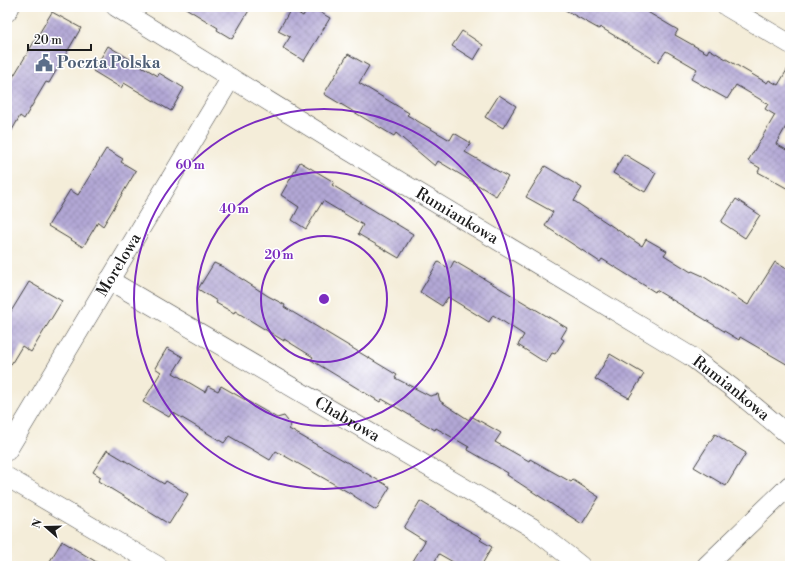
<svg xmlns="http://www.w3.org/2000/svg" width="797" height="573" font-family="'Libre Bodoni',serif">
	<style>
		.building { fill: url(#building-cross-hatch) }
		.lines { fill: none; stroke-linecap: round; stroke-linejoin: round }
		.street-casing { stroke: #3c3b38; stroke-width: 20 }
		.street { stroke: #fff; stroke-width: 19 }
		.ring { fill: none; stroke: #7b2cbf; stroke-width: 2 }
		.labels { text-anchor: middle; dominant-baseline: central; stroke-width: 3; stroke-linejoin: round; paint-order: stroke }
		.service-label { font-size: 16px; font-weight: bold; fill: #4e5e75; stroke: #fff; text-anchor: start }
		.street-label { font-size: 16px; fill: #1c1c1c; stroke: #fff }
		.centre { fill: #7b2cbf; stroke: #fff; stroke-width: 2 }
		.ring-label { font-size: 12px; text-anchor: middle; font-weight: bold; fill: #7b2cbf; stroke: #fff; stroke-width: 3; stroke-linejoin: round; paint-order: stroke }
	</style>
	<defs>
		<pattern id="building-cross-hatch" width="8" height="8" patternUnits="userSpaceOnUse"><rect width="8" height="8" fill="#b2a7d5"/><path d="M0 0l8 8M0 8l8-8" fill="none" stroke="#988fb6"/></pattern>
	</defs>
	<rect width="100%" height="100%" fill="#fff"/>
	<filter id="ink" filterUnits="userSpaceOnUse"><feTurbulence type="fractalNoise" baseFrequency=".025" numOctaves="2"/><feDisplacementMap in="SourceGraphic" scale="8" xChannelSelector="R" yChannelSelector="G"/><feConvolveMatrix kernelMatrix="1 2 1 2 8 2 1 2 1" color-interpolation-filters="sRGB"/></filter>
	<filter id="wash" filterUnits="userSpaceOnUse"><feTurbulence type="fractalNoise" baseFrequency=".012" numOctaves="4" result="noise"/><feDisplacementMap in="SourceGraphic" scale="16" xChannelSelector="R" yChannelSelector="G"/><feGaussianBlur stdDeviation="0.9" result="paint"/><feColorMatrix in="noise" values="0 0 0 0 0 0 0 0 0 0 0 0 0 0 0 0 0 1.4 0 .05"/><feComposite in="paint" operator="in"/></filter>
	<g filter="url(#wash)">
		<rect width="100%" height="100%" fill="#f4edd9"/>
		<g id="blocks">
			<g class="building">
				<path d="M 184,7 L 251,7 L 232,39 L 217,30 L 218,28 Z"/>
				<path d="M 308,7 L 311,7 L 330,18 L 304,61 L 283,48 L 290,37 L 278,31 L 291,9 L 303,16 Z"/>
				<path d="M 560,7 L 639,7 L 678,30 L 675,35 L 707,53 L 709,49 L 767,83 L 769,80 L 778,85 L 790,65 L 790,124 L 788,123 L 776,144 L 790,152 L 790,190 L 758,172 L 760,168 L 748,161 L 775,115 L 765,109 L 768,104 L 736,85 L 727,99 L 691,79 L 697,69 L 666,51 L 658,62 L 600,27 L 599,29 Z"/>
				<path d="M 52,12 L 81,28 L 49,83 L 46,82 L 24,119 L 20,116 L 7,139 L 7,87 Z"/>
				<path d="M 462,31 L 483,45 L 474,60 L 452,46 Z"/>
				<path d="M 108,46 L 158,76 L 159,73 L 184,88 L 171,111 L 124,83 L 121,88 L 93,71 Z"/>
				<path d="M 348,54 L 369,66 L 359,83 L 409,113 L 407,115 L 450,140 L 454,133 L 471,143 L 465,152 L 508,177 L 496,196 L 438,161 L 435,166 L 396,133 L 394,136 L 324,94 Z"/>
				<path d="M 499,95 L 516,106 L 503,128 L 485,117 Z"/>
				<path d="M 106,149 L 123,159 L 121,162 L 136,171 L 103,226 L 98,222 L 83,247 L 48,226 L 70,190 L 78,195 Z"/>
				<path d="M 624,154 L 656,173 L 645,192 L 613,173 Z"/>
				<path d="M 300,162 L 334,182 L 332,185 L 413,234 L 399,258 L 358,234 L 363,225 L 323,201 L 306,229 L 292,220 L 299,207 L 281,195 Z"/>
				<path d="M 545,166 L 582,188 L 574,201 L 642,246 L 646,239 L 667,251 L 664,255 L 691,272 L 692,271 L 701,275 L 748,305 L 775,262 L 790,271 L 790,366 L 740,337 L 739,340 L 656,290 L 655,292 L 602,259 L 600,262 L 545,226 L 553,212 L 526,197 Z"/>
				<path d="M 736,199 L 760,215 L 745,238 L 721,222 Z"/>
				<path d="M 454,261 L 567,328 L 561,338 L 564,340 L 555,354 L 552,353 L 546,363 L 518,345 L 524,335 L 493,315 L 489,322 L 448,297 L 442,306 L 420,292 L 438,262 L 450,269 Z"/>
				<path d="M 214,263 L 223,267 L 268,296 L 285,305 L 284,307 L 397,375 L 395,378 L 430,396 L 438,394 L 440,401 L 469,420 L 471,416 L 501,433 L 495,442 L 529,461 L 530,459 L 571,482 L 573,480 L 599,497 L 582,524 L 507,475 L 508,473 L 468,450 L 469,447 L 436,428 L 435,430 L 382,399 L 380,402 L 311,360 L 313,357 L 284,339 L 284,341 L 235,311 L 234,313 L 216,303 L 217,301 L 198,289 Z"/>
				<path d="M 29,282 L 62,301 L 31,352 L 22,346 L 7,371 L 7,318 Z"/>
				<path d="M 167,348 L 183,357 L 173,373 L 205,392 L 208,386 L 218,391 L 221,386 L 277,418 L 284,416 L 291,425 L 289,429 L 390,487 L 376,510 L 354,496 L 355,496 L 276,451 L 270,460 L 229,436 L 224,443 L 172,412 L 169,417 L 143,402 L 161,372 L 155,368 Z"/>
				<path d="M 610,354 L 644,374 L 629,398 L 595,379 Z"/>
				<path d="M 715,434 L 746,453 L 726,486 L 694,467 Z"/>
				<path d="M 107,450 L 164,484 L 166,481 L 188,494 L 169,524 L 98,481 L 101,477 L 93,472 Z"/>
				<path d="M 420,501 L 448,518 L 448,519 L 482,538 L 480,540 L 492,547 L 481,566 L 460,566 L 439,554 L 432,566 L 410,566 L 425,541 L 404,528 Z"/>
				<path d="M 62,541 L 103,566 L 47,566 Z"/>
			</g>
		</g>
	</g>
	<g filter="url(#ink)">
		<use href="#blocks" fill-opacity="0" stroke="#3c3b38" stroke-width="1"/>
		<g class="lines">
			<g class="street-casing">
				<g id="street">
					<path id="s1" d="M 116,7 L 346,149 L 690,356 L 731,387 L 790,436"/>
					<path d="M 727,7 L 790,44"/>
					<path d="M 7,12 L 10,7"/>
					<path id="s2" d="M 109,280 L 533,528 L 581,566"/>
					<path id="s3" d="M 7,451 L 231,78"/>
					<path d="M 7,477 L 158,566"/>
					<path d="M 706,566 L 790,485"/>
				</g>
			</g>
			<use href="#street" class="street"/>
		</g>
	</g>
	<g class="ring">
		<circle cx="324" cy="299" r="63"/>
		<circle cx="324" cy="299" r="127"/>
		<circle cx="324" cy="299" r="190"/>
	</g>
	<defs>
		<g id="civic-bare" transform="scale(1.38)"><path d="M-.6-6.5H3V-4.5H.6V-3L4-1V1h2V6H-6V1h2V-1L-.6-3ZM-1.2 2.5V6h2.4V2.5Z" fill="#5c6f8a" stroke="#fff" stroke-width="2.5" paint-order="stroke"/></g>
	</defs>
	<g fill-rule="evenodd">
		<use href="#civic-bare" x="44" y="63"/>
	</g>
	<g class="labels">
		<g class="service-label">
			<text x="57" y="63">Poczta Polska</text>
		</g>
		<g class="street-label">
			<text stroke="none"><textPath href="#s1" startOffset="400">Rumiankowa</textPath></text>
			<text stroke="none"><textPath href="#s3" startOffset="217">Morelowa</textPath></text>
			<text stroke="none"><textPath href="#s1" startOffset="724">Rumiankowa</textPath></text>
			<text stroke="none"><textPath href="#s2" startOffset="276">Chabrowa</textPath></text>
		</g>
	</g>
	<circle cx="324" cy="299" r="6" class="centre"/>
	<g class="ring-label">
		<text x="190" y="169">60 m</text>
		<text x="234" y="213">40 m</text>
		<text x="279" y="259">20 m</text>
	</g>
	<rect width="797" height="573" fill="none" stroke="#fff" stroke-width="24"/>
	<g transform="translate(46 527) rotate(290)" stroke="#ffffff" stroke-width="3" paint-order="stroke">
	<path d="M0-3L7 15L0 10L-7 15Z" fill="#1c1c1c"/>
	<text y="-6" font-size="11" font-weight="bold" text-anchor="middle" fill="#1c1c1c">N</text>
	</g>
	<path d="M28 44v6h63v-6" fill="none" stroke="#1c1c1c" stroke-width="2"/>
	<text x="34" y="44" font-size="12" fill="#1c1c1c" stroke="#ffffff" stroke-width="3" paint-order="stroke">20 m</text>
</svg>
